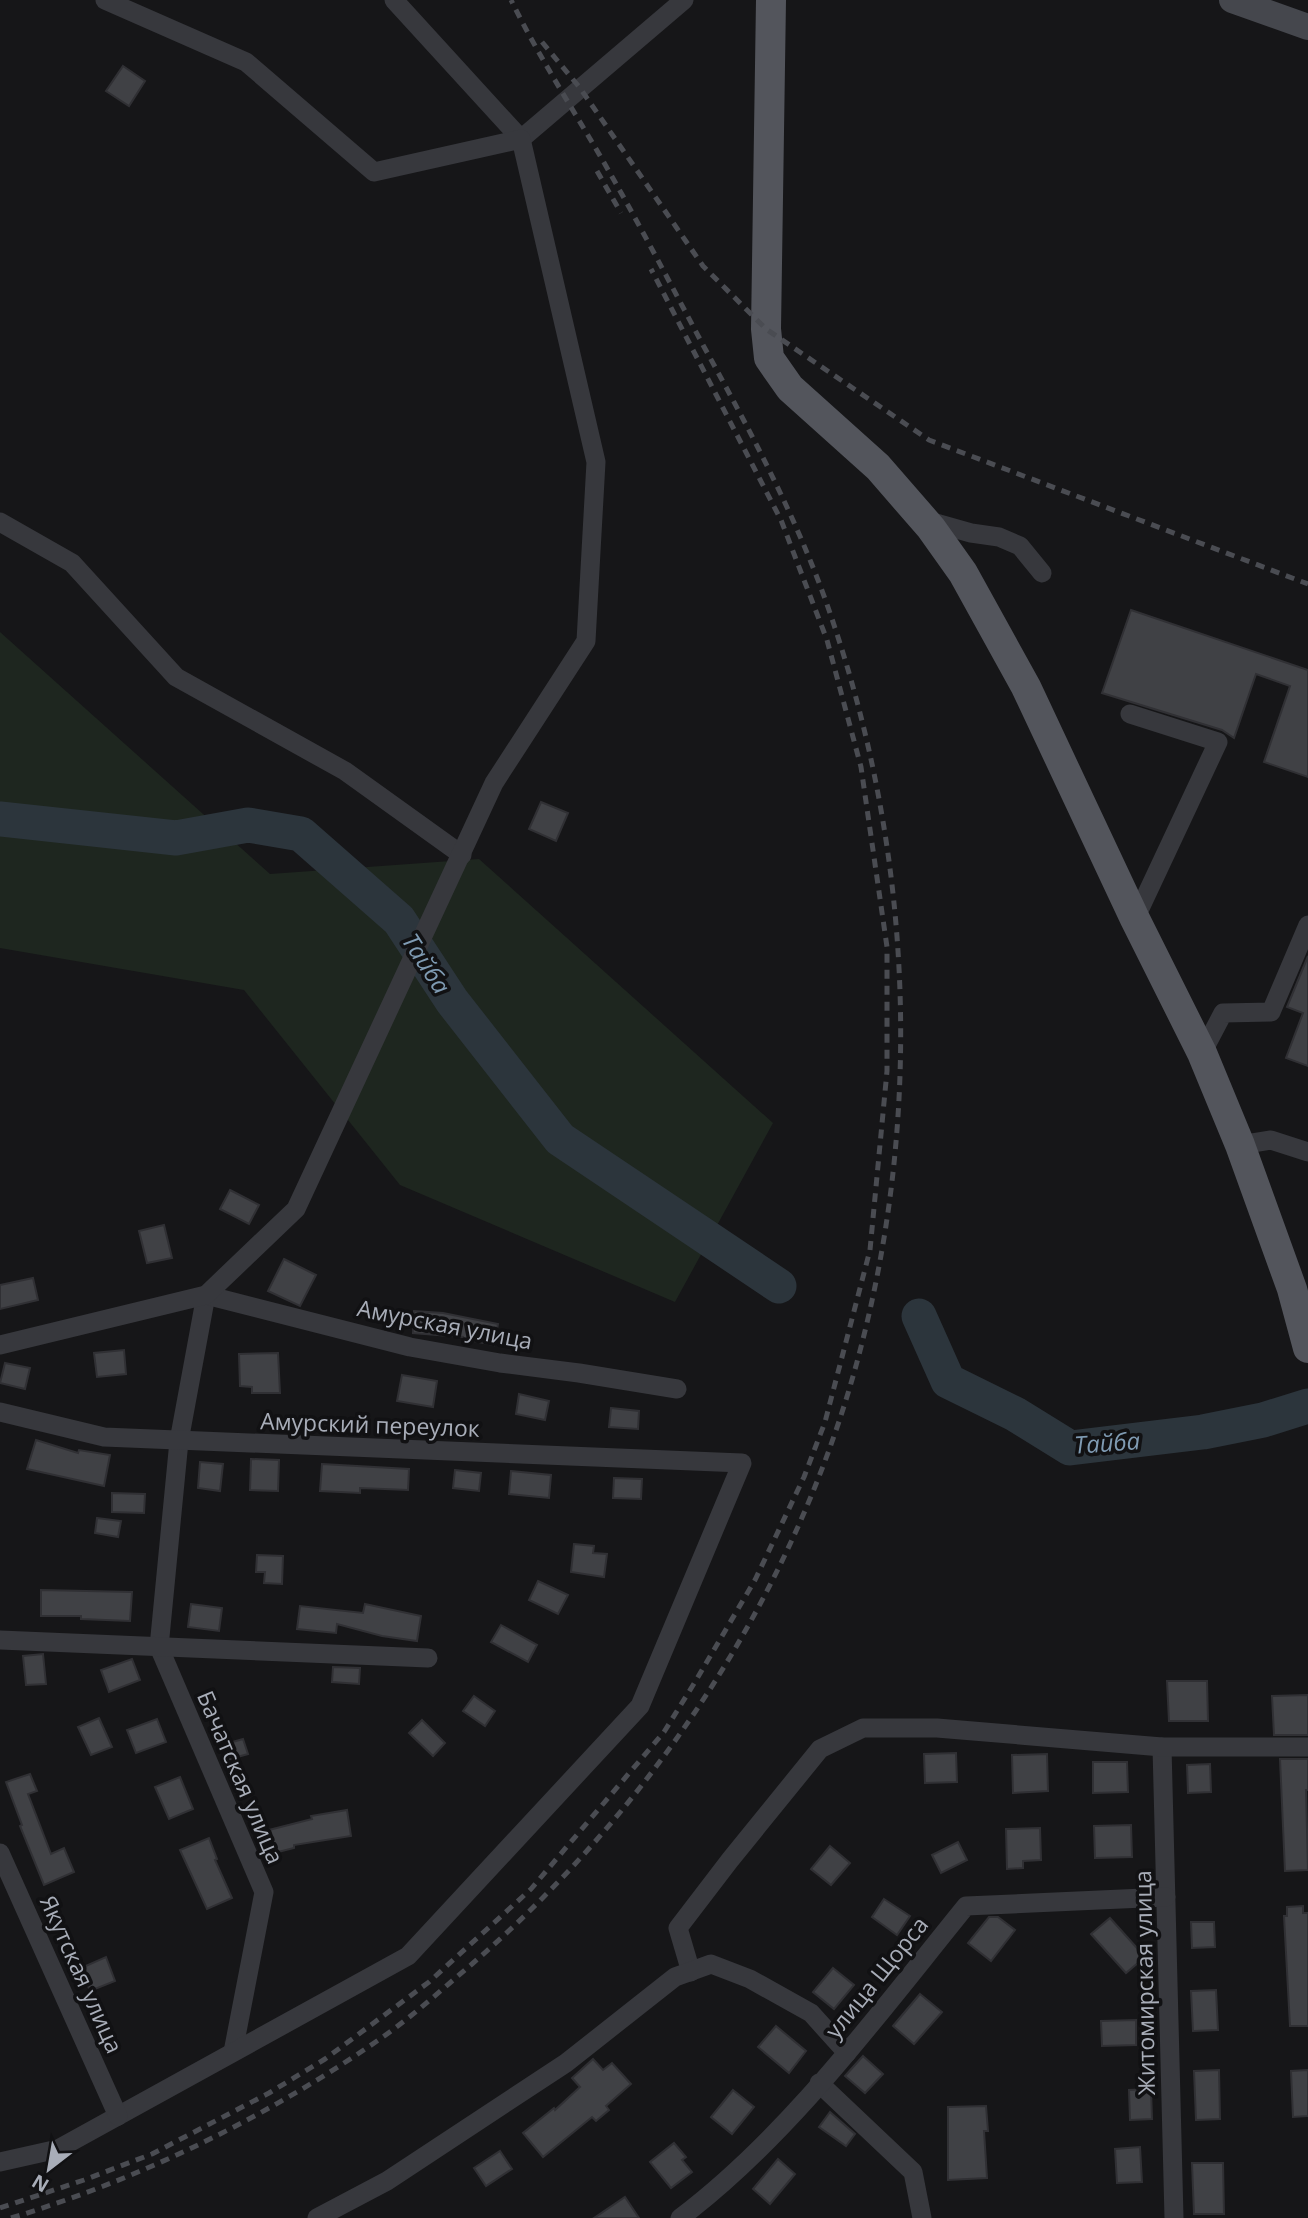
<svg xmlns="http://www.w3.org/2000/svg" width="1308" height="2218" font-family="'Open Sans',sans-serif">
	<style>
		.green { fill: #1e261f }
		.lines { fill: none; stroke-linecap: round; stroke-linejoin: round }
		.river { stroke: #2c353c; stroke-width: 35 }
		.building { fill: #404145; stroke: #303034; stroke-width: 2 }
		.street { stroke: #37383d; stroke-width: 19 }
		.secondary { stroke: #45474d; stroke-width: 26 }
		.primary { stroke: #53555c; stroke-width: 30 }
		.rail { stroke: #4a4c52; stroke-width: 5; stroke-dasharray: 9 7; stroke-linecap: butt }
		.labels { text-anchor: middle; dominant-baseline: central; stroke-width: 7; stroke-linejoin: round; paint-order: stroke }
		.street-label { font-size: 23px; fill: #a8adb8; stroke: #111113 }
		.water-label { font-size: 24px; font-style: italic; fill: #7f9bb3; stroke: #111113 }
	</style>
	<rect width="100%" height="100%" fill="#161618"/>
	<path class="green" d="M 0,632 L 270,874 L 479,859 L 773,1123 L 675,1302 L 400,1185 L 244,990 L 0,948 Z"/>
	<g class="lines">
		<g class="river">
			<path d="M 0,819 L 176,838 L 248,825 L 301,834 L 399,920 L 452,1001 L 560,1139 L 779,1286"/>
			<path d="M 919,1316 L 948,1381 L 1015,1414 L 1070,1448 L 1203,1432 L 1263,1420 L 1308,1406"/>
		</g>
	</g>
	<g class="building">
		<path d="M 123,66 L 145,81 L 129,106 L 106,91 Z"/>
		<path d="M 1131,610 L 1308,670 L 1308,777 L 1264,762 L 1290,686 L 1256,674 L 1234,738 L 1222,730 L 1102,693 Z"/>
		<path d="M 541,802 L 568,813 L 556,841 L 529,829 Z"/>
		<path d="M 1308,956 L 1308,1066 L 1286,1058 L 1303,1013 L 1287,1007 Z"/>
		<path d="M 230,1190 L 259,1205 L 249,1224 L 220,1209 Z"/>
		<path d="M 164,1225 L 172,1258 L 147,1263 L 139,1231 Z"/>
		<path d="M 284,1259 L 316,1275 L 300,1306 L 268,1291 Z"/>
		<path d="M 33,1278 L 38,1300 L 0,1309 L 0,1285 Z"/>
		<path d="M 414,1311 L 443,1313 L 498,1324 L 494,1345 L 463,1339 L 463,1337 L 413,1333 Z"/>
		<path d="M 124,1350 L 126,1374 L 97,1377 L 94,1353 Z"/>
		<path d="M 278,1353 L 280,1393 L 252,1393 L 252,1387 L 240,1386 L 239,1354 Z"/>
		<path d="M 5,1363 L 30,1368 L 25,1389 L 0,1383 Z"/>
		<path d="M 402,1375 L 437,1381 L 433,1407 L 397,1401 Z"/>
		<path d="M 519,1394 L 549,1401 L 545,1420 L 516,1414 Z"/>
		<path d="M 611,1408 L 639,1411 L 638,1429 L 609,1427 Z"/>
		<path d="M 36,1440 L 78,1453 L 79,1450 L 110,1455 L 104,1486 L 27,1469 Z"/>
		<path d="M 251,1459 L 279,1460 L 278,1491 L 250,1490 Z"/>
		<path d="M 200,1462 L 223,1464 L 220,1491 L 198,1488 Z"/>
		<path d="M 322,1464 L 409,1469 L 408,1490 L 360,1488 L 360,1493 L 320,1491 Z"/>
		<path d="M 455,1470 L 481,1473 L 479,1491 L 453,1488 Z"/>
		<path d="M 511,1471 L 551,1475 L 549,1498 L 509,1494 Z"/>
		<path d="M 614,1478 L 642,1479 L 641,1499 L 613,1498 Z"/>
		<path d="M 112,1493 L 145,1494 L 144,1513 L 112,1512 Z"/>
		<path d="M 97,1518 L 121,1521 L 118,1537 L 95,1533 Z"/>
		<path d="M 574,1544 L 594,1546 L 593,1553 L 607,1554 L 604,1577 L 571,1572 Z"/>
		<path d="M 257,1555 L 283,1556 L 282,1584 L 264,1583 L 265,1572 L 256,1572 Z"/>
		<path d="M 538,1581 L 568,1595 L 558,1614 L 529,1600 Z"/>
		<path d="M 41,1590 L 132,1592 L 130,1621 L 81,1619 L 81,1616 L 41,1616 Z"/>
		<path d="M 191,1604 L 222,1608 L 219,1631 L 188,1627 Z"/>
		<path d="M 365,1604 L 421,1616 L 417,1641 L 382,1636 L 337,1624 L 336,1633 L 297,1629 L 300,1606 L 363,1613 Z"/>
		<path d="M 501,1625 L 537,1645 L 528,1662 L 491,1642 Z"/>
		<path d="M 43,1654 L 46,1684 L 26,1685 L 23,1656 Z"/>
		<path d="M 132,1659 L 140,1680 L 109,1692 L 101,1670 Z"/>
		<path d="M 333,1667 L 360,1668 L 359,1684 L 332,1682 Z"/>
		<path d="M 1167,1681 L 1207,1681 L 1208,1721 L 1169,1721 Z"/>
		<path d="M 1308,1695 L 1308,1735 L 1274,1735 L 1272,1696 Z"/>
		<path d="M 474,1696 L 495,1711 L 485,1726 L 463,1711 Z"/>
		<path d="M 99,1718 L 112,1747 L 91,1755 L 78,1727 Z"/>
		<path d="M 157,1719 L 166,1742 L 136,1753 L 127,1730 Z"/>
		<path d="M 422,1720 L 445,1743 L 433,1756 L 409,1733 Z"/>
		<path d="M 243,1739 L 248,1754 L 227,1760 L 222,1745 Z"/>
		<path d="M 956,1753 L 957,1782 L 925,1783 L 924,1754 Z"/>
		<path d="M 1047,1754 L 1048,1791 L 1013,1793 L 1012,1755 Z"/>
		<path d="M 1280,1759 L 1308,1759 L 1308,1790 L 1306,1790 L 1308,1870 L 1285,1871 Z"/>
		<path d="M 1093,1762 L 1127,1762 L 1128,1792 L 1093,1793 Z"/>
		<path d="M 1210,1764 L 1211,1792 L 1188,1793 L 1187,1765 Z"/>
		<path d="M 30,1774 L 37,1791 L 28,1794 L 51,1854 L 64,1848 L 74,1872 L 44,1885 L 20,1826 L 22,1825 L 6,1782 Z"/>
		<path d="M 180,1777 L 193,1809 L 169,1819 L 155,1787 Z"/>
		<path d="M 347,1810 L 351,1836 L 294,1845 L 294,1848 L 266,1855 L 261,1832 L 312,1819 L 311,1816 Z"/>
		<path d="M 1131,1825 L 1132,1857 L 1095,1858 L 1094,1826 Z"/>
		<path d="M 1040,1828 L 1041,1860 L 1023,1861 L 1023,1868 L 1007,1869 L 1006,1829 Z"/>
		<path d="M 209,1838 L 217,1859 L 215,1860 L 232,1898 L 207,1909 L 180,1850 Z"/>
		<path d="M 958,1842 L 967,1860 L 941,1873 L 932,1855 Z"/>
		<path d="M 830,1846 L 850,1863 L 831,1885 L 811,1869 Z"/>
		<path d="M 884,1899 L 910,1916 L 897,1935 L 872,1917 Z"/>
		<path d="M 1303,1906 L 1303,1913 L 1308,1913 L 1308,2026 L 1290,2026 L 1284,1916 L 1287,1916 L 1287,1907 Z"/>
		<path d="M 989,1917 L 998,1917 L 1015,1930 L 991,1961 L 968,1943 Z"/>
		<path d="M 1110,1918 L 1145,1957 L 1126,1973 L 1091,1934 Z"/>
		<path d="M 1191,1922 L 1214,1922 L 1215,1947 L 1192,1948 Z"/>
		<path d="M 106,1957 L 115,1981 L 90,1991 L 81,1968 Z"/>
		<path d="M 833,1968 L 854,1985 L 834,2009 L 813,1992 Z"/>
		<path d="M 1216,1990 L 1218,2030 L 1193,2031 L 1191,1991 Z"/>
		<path d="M 920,1994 L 942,2012 L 914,2044 L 893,2026 Z"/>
		<path d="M 1136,2020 L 1136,2045 L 1102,2046 L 1101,2021 Z"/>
		<path d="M 776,2026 L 806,2051 L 789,2073 L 758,2047 Z"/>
		<path d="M 863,2056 L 883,2074 L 865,2093 L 845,2076 Z"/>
		<path d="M 593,2059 L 603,2070 L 612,2063 L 631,2084 L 606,2106 L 609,2110 L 596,2121 L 592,2117 L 543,2157 L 523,2133 L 554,2108 L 555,2110 L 580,2087 L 572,2078 Z"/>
		<path d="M 1219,2070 L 1220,2119 L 1196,2120 L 1194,2071 Z"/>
		<path d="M 1308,2070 L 1308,2116 L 1293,2117 L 1291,2071 Z"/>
		<path d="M 1151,2089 L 1152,2119 L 1130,2120 L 1129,2090 Z"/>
		<path d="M 733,2090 L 754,2107 L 732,2134 L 711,2117 Z"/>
		<path d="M 986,2106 L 988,2131 L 984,2131 L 987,2178 L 948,2180 L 948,2107 Z"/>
		<path d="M 830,2112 L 855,2134 L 846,2146 L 819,2127 Z"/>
		<path d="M 674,2143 L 686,2157 L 682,2160 L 692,2172 L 671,2188 L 650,2162 Z"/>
		<path d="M 1140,2147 L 1142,2182 L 1117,2183 L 1115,2149 Z"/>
		<path d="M 500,2151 L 512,2169 L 486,2186 L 474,2168 Z"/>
		<path d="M 778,2159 L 795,2174 L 770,2204 L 753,2189 Z"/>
		<path d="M 1192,2163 L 1223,2163 L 1224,2214 L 1194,2214 Z"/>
		<path d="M 625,2197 L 639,2218 L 594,2218 Z"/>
	</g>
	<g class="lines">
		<g class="street">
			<path d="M 394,0 L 521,139 L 684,0"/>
			<path d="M 925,520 L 971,533 L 999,537 L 1020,546 L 1042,573"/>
			<path d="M 0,522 L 72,563 L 176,677 L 345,771 L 462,855"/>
			<path d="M 1130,714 L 1218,742 L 1135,919"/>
			<path d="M 1202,1053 L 1223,1013 L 1271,1012 L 1308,925"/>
			<path d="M 1240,1145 L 1271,1140 L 1308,1152"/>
			<path d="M 206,1295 L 179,1441 L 159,1647 L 264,1892 L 233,2052"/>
			<path d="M 206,1295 L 410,1347 L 500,1363 L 579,1373 L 677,1389"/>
			<path d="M 0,1345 L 206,1295 L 296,1209 L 494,783 L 586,641 L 596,462 L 521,139 L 374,172 L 246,62 L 105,0"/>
			<path d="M 0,1412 L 104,1437 L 742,1463 L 640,1706 L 408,1956 L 58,2149 L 0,2162"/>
			<path d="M 0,1640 L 428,1658"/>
			<path d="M 1162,1747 L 1174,2218"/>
			<path d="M 0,1853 L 118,2116"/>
			<path d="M 691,1972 L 678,1928 L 730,1860 L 820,1749 L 863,1728 L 937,1728 L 1162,1747 L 1308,1747"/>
			<path d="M 819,2083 L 913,2172 L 922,2218"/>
			<path d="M 317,2218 L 387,2181 L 566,2063 L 675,1977 L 711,1964 L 750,1979 L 811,2013 L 847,2053"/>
			<path d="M 680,2218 C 790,2135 879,2013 966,1906 L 1166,1897"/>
		</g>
		<path class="secondary" d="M 1232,0 L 1308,27"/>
		<path class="primary" d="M 771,0 L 766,329 L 769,358 L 790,388 L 878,467 L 931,528 L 963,573 L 1026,687 L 1135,919 L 1202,1053 L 1240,1145 L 1292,1289 L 1308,1348"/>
		<g class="rail">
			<path d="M 542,42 L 580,88 L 703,266 L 766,329 L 929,440 L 1308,584"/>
			<path d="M 597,171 L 621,213"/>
			<path d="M 0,2208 L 84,2180 L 152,2154 L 269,2093 L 325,2059 L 429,1982 L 531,1889 L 664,1732 L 695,1682 L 755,1580 L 804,1477 L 825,1422 L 870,1250 L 887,1071 L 887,947 L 861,767 L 827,640 L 781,520 L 651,269"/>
			<path d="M 11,2218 C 140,2179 265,2118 377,2041 C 411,2018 441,1990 472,1964 C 659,1802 803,1580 863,1339 C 922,1105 911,857 835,628 C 803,529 753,436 703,345 C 669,281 635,216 599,154 C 569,103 537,53 511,0"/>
		</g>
	</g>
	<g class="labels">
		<g class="street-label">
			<text transform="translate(445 1324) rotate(11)">Амурская улица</text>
			<text transform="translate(370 1424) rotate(2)">Амурский переулок</text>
			<text transform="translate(241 1777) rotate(67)">Бачатская улица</text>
			<text transform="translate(82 1974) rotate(66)">Якутская улица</text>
			<text transform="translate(876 1977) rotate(-51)">улица Щорса</text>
			<text transform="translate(1144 1983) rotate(-91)">Житомирская улица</text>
		</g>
		<g class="water-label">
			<text transform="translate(427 963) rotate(57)">Тайба</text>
			<text transform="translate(1107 1442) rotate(-4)">Тайба</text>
		</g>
	</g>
	<g transform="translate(49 2169) rotate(211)" stroke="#111113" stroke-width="5" paint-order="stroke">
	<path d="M0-5L12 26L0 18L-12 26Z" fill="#a8adb8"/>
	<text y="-10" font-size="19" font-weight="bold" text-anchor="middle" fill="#a8adb8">N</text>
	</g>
</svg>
